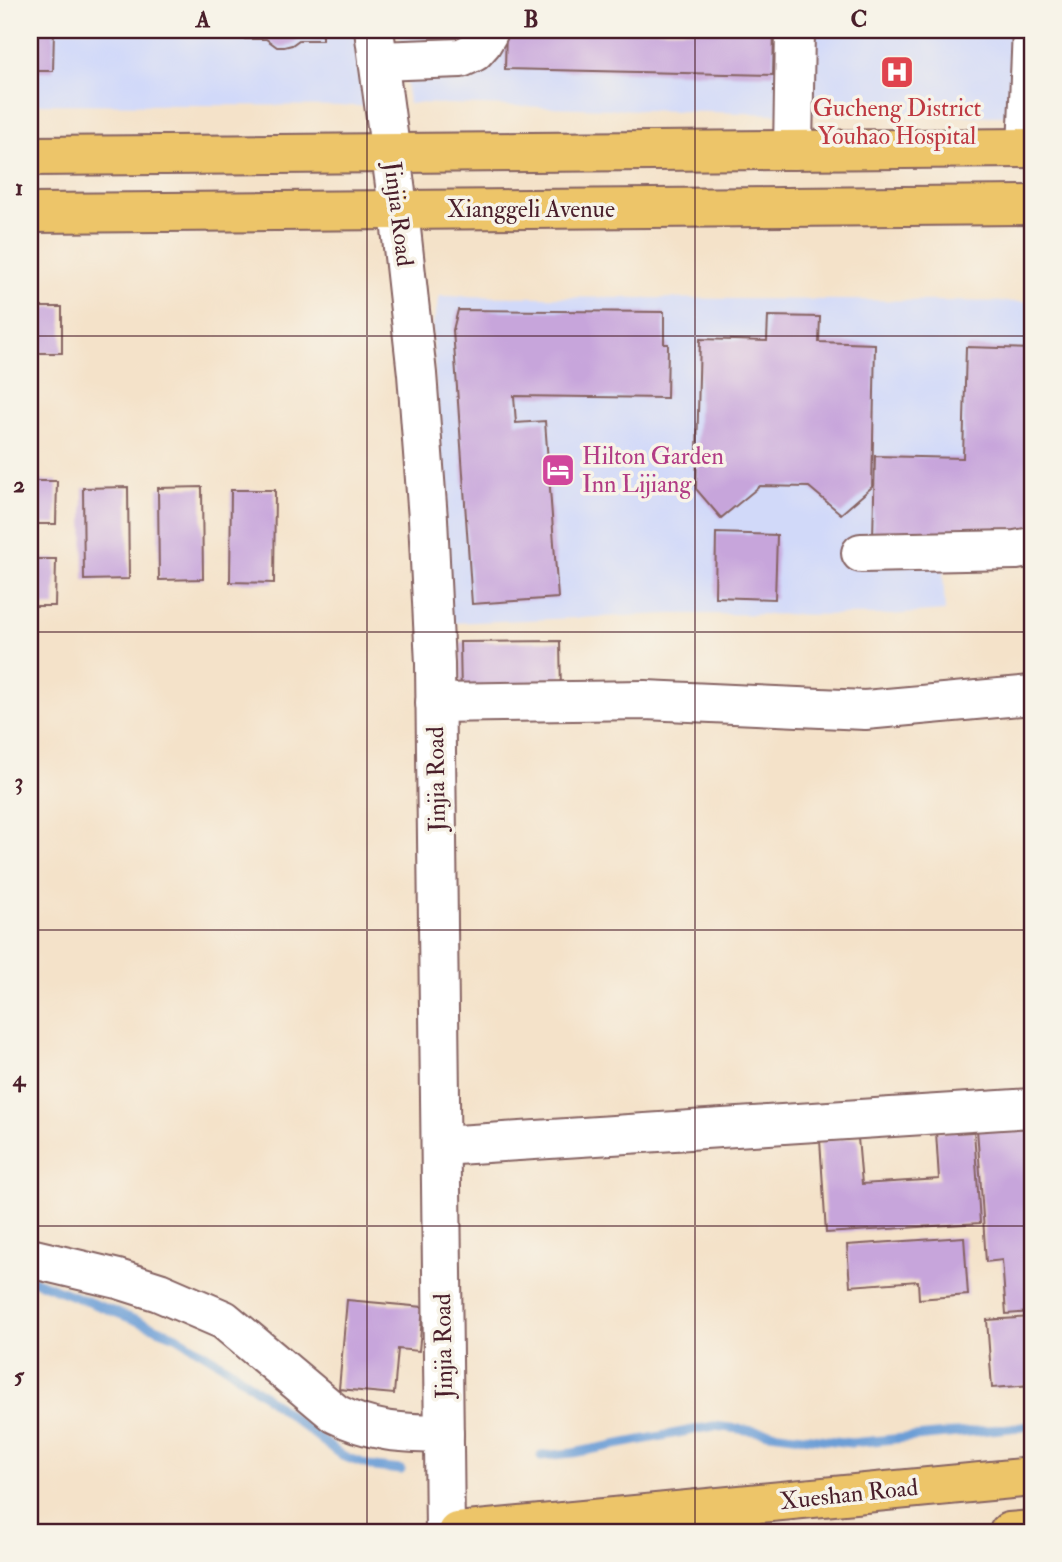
<svg xmlns="http://www.w3.org/2000/svg" width="1062" height="1562" viewBox="0 0 1062 1562" font-family="'IM FELL Double Pica',serif">
<rect width="100%" height="100%" fill="#f7f3e8"/>
<filter id="ink" filterUnits="userSpaceOnUse"><feTurbulence type="fractalNoise" baseFrequency=".0143" numOctaves="2"/><feDisplacementMap in="SourceGraphic" scale="14" xChannelSelector="R" yChannelSelector="G"/><feConvolveMatrix kernelMatrix="1 2 1 2 8 2 1 2 1" color-interpolation-filters="sRGB"/></filter>
<filter id="wash" filterUnits="userSpaceOnUse"><feTurbulence type="fractalNoise" baseFrequency=".00686" numOctaves="4" result="noise"/><feDisplacementMap in="SourceGraphic" scale="28" xChannelSelector="R" yChannelSelector="G"/><feGaussianBlur stdDeviation="1.57" result="paint"/><feColorMatrix in="noise" values="0 0 0 0 0 0 0 0 0 0 0 0 0 0 0 0 0 1.4 0 .05"/><feComposite in="paint" operator="in"/></filter>
<g filter="url(#wash)">
<rect width="100%" height="100%" fill="#f4e2c9"/>
<!-- built -->
<g fill="#d1d9f9">
<polygon points="30,30 358,30 367,106 30,104"/>
<polygon points="399,30 1014,30 1012,116 778,114 416,103 409,104"/>
<polygon points="440,296 1032,302 1032,561 943,571 945,611 889,615 673,614 451,623 432,327"/>
</g>
<g fill="none" stroke-linecap="round" stroke-linejoin="round">
<!-- stream -->
<g stroke="#6c9ed6" stroke-width="9">
<polyline points="30,1279 176,1336 230,1369 342,1456 374,1467 401,1470"/>
<polyline points="541,1456 573,1453 714,1426 851,1443 1032,1426"/>
</g>
</g>
<g id="blocks">
<!-- building -->
<g fill="#c7a5db">
<polygon points="30,30 54,30 53,71 30,71"/>
<polygon points="245,30 349,30 348,34 322,33 322,40 299,40 292,45 284,47 277,47 266,39 245,39"/>
<polygon points="506,30 774,30 773,75 505,69"/>
<rect x="30" y="307" width="32" height="46"/>
<polygon points="458,310 664,312 664,344 668,344 667,398 514,396 516,423 545,421 558,598 472,604 453,330"/>
<polygon points="768,316 820,317 819,342 875,344 872,487 841,514 809,487 760,486 721,518 696,489 700,339 767,341"/>
<polygon points="966,347 1032,349 1032,532 873,538 875,456 963,458"/>
<polygon points="30,481 57,481 56,524 30,524"/>
<polygon points="128,487 129,579 84,580 83,488"/>
<polygon points="202,487 203,579 159,580 158,488"/>
<polygon points="231,490 275,490 274,583 230,582"/>
<polygon points="716,533 777,535 775,599 715,597"/>
<polygon points="30,559 56,559 55,606 30,606"/>
<polygon points="560,641 561,692 461,694 460,642"/>
<polygon points="1032,1125 1032,1312 1006,1314 1002,1260 986,1262 977,1128"/>
<polygon points="974,1130 980,1223 826,1233 820,1140 858,1138 862,1184 939,1179 936,1132"/>
<polygon points="964,1237 968,1295 919,1299 918,1281 850,1286 847,1245"/>
<polygon points="347,1300 423,1307 419,1351 398,1349 394,1394 339,1389"/>
<polygon points="1032,1317 1032,1385 992,1388 987,1320"/>
</g>
</g>
</g>
<g filter="url(#ink)">
<use href="#blocks" fill-opacity="0" stroke="#866362" stroke-width="2"/>
<g fill="none" stroke-linecap="round" stroke-linejoin="round">
<!-- minor casing -->
<g stroke="#866362" stroke-width="42">
<g id="minor">
<polyline points="374,30 401,229 417,374 428,519 435,664 445,1532"/>
<polyline points="378,61 461,58 474,52 482,43 488,33 487,30"/>
<polyline points="1027,148 1032,30"/>
<polyline points="793,150 795,30"/>
<polyline points="861,553 1016,550 1032,547"/>
<polyline points="435,703 645,700 865,710 1032,695"/>
<polyline points="441,1146 1032,1108"/>
<path d="M30,1258L118,1279L159,1292L224,1320L336,1414C374,1433 404,1433 444,1434"/>
</g>
</g>
<!-- major casing -->
<g stroke="#866362" stroke-width="42">
<g id="major">
<polyline points="30,156 1032,148"/>
<polyline points="30,213 1032,205"/>
<polyline points="457,1532 1032,1477"/>
<polyline points="1009,1532 1032,1530"/>
</g>
</g>
<!-- minor -->
<use href="#minor" stroke="#fff" stroke-width="38"/>
<!-- major -->
<use href="#major" stroke="#edc569" stroke-width="38"/>
</g>
</g>
<!-- grid -->
<path fill="none" stroke="#4a1f2b" stroke-width="2" stroke-opacity="0.55" d="M367,30V1532M695,30V1532M30,336H1032M30,632H1032M30,930H1032M30,1226H1032"/>
<!-- icons -->
<defs>
<g id="hospital-square" transform="scale(1.75)"><rect x="-9" y="-9" width="18" height="18" rx="4" fill="#e0444e" stroke="#f7f3e8"/><path d="M-5-5h3v3.5h4V-5h3V5h-3V1.5h-4V5h-3Z" fill="#fff"/></g>
<g id="hotel-square" transform="scale(1.75)"><rect x="-9" y="-9" width="18" height="18" rx="4" fill="#d1479c" stroke="#f7f3e8"/><path d="M-6-4.5h1.5V1H6V5H4.5V3h-9V5H-6ZM-4 0a1.8 1.8 0 1 1 3.6 0ZM.5 0V-2.5h3Q6-2.5 6 0Z" fill="#fff"/></g>
</defs>
<g fill-rule="evenodd">
<use href="#hospital-square" x="897" y="72"/>
<use href="#hotel-square" x="558" y="470"/>
</g>
<g text-anchor="middle" stroke-width="7" stroke-linejoin="round" paint-order="stroke">
<!-- health labels -->
<g font-size="24" fill="#be3a42" stroke="#f7f3e8">
<text x="897" y="116">Gucheng District<tspan x="897" dy="28">Youhao Hospital</tspan></text>
</g>
<!-- street labels -->
<g font-size="24" fill="#4a1f2b" stroke="#f7f3e8">
<text x="531" y="217">Xianggeli Avenue</text>
<text transform="translate(399 214) rotate(83)" y="8">Jinjia Road</text>
<text transform="translate(436 779) rotate(-91)" y="8">Jinjia Road</text>
<text transform="translate(443 1346) rotate(-91)" y="8">Jinjia Road</text>
<text transform="translate(849 1494) rotate(-6)" y="8">Xueshan Road</text>
</g>
<!-- hotel labels -->
<g font-size="24" fill="#b23c85" stroke="#f7f3e8" text-anchor="start">
<text x="582" y="464">Hilton Garden<tspan x="582" dy="28">Inn Lijiang</tspan></text>
</g>
</g>
<!-- margin -->
<rect width="1062" height="1562" fill="none" stroke="#f7f3e8" stroke-width="77"/>
<rect x="38" y="38" width="986" height="1486" fill="none" stroke="#4a1f2b" stroke-width="2.5"/>
<g font-size="23" text-anchor="middle" font-weight="bold" fill="#4a1f2b">
<text x="203" y="27">A</text>
<text x="531" y="27">B</text>
<text x="859" y="27">C</text>
<text x="19" y="195">1</text>
<text x="19" y="492">2</text>
<text x="19" y="789">3</text>
<text x="19" y="1086">4</text>
<text x="19" y="1383">5</text>
</g>
</svg>
